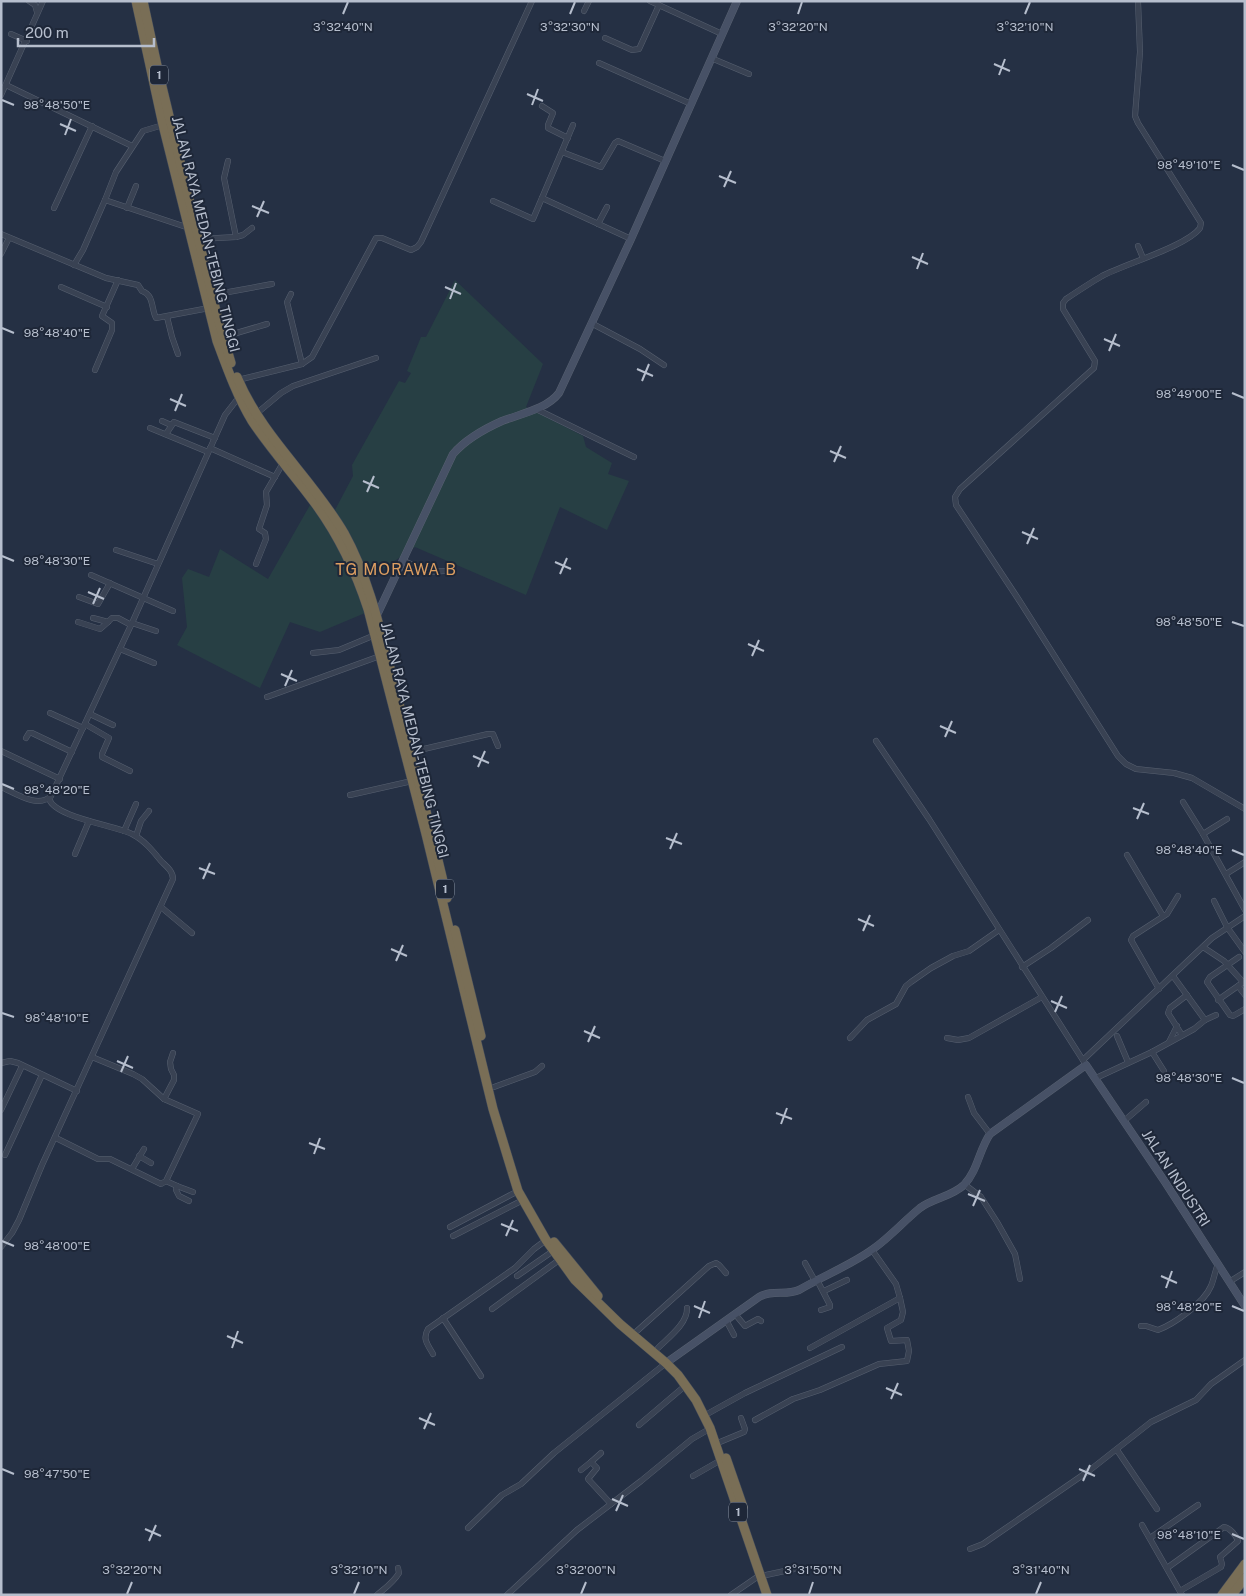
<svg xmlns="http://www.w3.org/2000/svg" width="1246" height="1596" viewBox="0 0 1246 1596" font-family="'Public Sans',sans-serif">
<rect width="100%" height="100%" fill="#253044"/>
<!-- green -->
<g fill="#273f44">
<polygon points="455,280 543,364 526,407 583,436 586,447 612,463 608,474 629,481 607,530 560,507 526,595 415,547 368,579 335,510 353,476 352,465 399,381 405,383 411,373 407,371 421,337 426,337"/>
<path d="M310,505C338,539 352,571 365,613L320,632L290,622L260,688L177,645L187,627L182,578L188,569L209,577L220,549L268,579Z"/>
</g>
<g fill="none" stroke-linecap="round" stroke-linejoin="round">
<!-- street casing -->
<g stroke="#576070" stroke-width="6">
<g id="street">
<polyline points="29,1 35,5 37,12"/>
<polyline points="650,1 722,34"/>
<path d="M1138,1L1140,52L1135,116L1138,123L1201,223L1200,228C1187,246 1125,264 1102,276C1090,283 1078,291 1066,299L1063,303V309L1095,361L1094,368L960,489L955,497L956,505L1017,597L1118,756L1126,764L1136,769L1174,773L1192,778L1245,809"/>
<polyline points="584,11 589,1"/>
<polyline points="11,34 27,41"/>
<polyline points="605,38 632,50 639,49 659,5"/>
<polyline points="711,58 749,74"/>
<polyline points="599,63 691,104"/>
<polyline points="6,85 132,146"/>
<polyline points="1,95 43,1"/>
<polyline points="542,106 553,113 548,125 548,128 568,138"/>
<polyline points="562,152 601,167 615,143 618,141 665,161"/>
<polyline points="542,198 631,239"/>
<polyline points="105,200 116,172 143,131 163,125"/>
<polyline points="493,201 533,219 573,125"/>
<polyline points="54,208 92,126"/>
<polyline points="127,208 136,186"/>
<polyline points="598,224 607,207"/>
<path d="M1,234L106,278L138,285L142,291C154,295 151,308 156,318L209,308"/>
<polyline points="236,237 243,235 252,228"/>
<polyline points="199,239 236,237 224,178 228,161"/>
<polyline points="1138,246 1143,258"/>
<polyline points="1,254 9,238"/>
<polyline points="74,265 83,250 105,200 189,228"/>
<polyline points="61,287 107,307"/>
<polyline points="291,294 287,302 302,364"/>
<polyline points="212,295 272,284"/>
<polyline points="167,317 172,337 178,354"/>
<polyline points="591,323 640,349 664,365"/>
<polyline points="223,337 267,324"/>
<polyline points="95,370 112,330 112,323 102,316 118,280"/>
<polyline points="238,380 302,364 312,357 376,238 382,238 411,250 417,247 421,242 532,1"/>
<polyline points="536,409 634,457"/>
<polyline points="256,414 281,393 293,386 376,358"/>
<polyline points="162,421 171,425"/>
<polyline points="150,428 208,452"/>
<polyline points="166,434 174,422 215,438"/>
<polyline points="210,448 275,477"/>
<polyline points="116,550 158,564"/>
<polyline points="404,561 428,572 444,571"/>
<polyline points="256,564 266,539 265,533 259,529 267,505 266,492 283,463"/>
<polyline points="91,575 173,611"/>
<polyline points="79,597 98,604 110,583"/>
<polyline points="93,618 108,622 112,618 118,618 131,625"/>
<polyline points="78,622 100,629 108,622"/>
<polyline points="132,623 156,631"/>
<polyline points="120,649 154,663"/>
<polyline points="313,653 339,650 375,635"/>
<polyline points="267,697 380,656"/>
<polyline points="50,713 83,728"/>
<polyline points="90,714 113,725"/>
<polyline points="85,724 109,738 102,754 102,757 130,771"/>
<polyline points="26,738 29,733 32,733 72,752"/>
<polyline points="876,741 929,819 1086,1065"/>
<polyline points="1,751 60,779"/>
<polyline points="411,752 488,734 493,734 498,746"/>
<path d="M1,787C15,793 38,809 51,796L132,623L225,415L239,397"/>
<polyline points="350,795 412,781"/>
<polyline points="1183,802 1203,834 1245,910"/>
<polyline points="124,831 136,804"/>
<polyline points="1203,834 1227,819"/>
<polyline points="136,836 141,821 149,811"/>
<polyline points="75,854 89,821"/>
<polyline points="1127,855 1163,916"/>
<polyline points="1226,874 1245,862"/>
<polyline points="1214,901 1227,927 1245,952"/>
<polyline points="161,907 192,933"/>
<polyline points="1203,947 1224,961 1243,982"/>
<polyline points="1239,957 1210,977 1207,982 1230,1015 1233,1016 1245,1009"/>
<polyline points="1022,967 1051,948 1088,920"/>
<polyline points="1173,976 1205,1020"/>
<polyline points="1238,986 1245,995"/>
<polyline points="1159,989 1131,940 1133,936 1167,914 1178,896"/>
<polyline points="1218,1000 1245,981"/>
<polyline points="1182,1035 1168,1013 1170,1008 1187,995"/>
<polyline points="1117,1036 1128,1062"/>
<polyline points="850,1038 867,1020 896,1004 906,986 911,982 931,968 953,956 969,951 999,930"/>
<polyline points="947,1038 958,1040 969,1038 1042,997"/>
<polyline points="1169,1042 1177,1026"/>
<polyline points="1152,1052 1164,1071"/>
<polyline points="1083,1060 1212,938 1245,916"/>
<polyline points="1,1063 10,1061 18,1063 77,1091"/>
<polyline points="1096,1078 1152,1052 1194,1029 1205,1020 1216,1015"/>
<polyline points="494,1087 535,1072 542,1066"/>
<polyline points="968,1097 974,1113 990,1134"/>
<polyline points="164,1099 174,1080 174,1075 171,1069 170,1062 173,1053"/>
<polyline points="1,1110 22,1066"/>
<polyline points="1124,1121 1146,1102"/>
<polyline points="56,1138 98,1159 110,1159 161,1184 166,1181 198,1114 164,1099 142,1079 133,1074 92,1057"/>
<polyline points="5,1155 42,1075"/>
<polyline points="139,1156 151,1163"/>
<polyline points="132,1169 144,1149"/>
<polyline points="166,1181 177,1186 176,1190 179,1196 189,1201"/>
<polyline points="964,1184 981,1197 997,1222 1015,1254 1020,1279"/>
<polyline points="177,1186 193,1192"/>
<polyline points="450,1227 518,1191"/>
<polyline points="453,1236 523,1200"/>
<path d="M1,1247L12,1233L19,1220L42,1165L173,879C173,871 166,866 161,861C153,851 144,840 132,834C114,825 56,818 49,799"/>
<polyline points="805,1263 815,1281"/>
<polyline points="517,1276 553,1251"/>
<polyline points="817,1280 830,1305 830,1307 821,1310"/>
<polyline points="1229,1282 1245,1272"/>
<polyline points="824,1291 847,1280"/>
<polyline points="492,1309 559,1260"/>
<polyline points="735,1314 745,1326 758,1319 761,1321"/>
<polyline points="443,1318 481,1376"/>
<polyline points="726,1320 734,1335"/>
<path d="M1141,1326H1146L1158,1330C1174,1324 1204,1303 1211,1286C1214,1279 1215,1271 1218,1264"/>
<polyline points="637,1331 709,1266 716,1263 719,1265 726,1273"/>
<path d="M658,1348C668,1338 688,1323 687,1308"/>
<polyline points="810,1348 900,1298 896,1284 872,1250"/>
<path d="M433,1354C428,1345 422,1339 428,1329L515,1268L534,1249L546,1240"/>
<polyline points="709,1413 745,1393 842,1347"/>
<polyline points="755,1420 793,1399 820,1390 879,1364 907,1361 909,1351 907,1340 891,1341 887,1328 901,1320 903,1312 900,1298"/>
<polyline points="639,1425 686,1385"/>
<polyline points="720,1442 744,1432 745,1429 741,1418"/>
<polyline points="1117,1450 1157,1509"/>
<polyline points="601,1453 591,1462 597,1468 588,1479 611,1504"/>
<polyline points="581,1470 591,1462"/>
<polyline points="693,1476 721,1460"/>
<polyline points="1142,1525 1182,1595"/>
<polyline points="468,1528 502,1495 521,1484 554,1453 666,1363"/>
<polyline points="1150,1538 1198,1505"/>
<polyline points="970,1549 983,1544 1090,1470 1151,1422 1196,1400 1211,1384 1245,1360"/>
<path d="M1167,1568L1224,1527C1230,1528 1236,1535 1238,1541L1220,1557L1222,1564L1221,1567L1180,1591"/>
<polyline points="766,1575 794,1569"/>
<path d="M377,1595C385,1588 393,1583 399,1573L398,1568"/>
<polyline points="507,1595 577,1530 641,1481 692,1439 711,1428"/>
<polyline points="731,1595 760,1575"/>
</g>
</g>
<!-- secondary casing -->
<g stroke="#576070" stroke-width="8">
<g id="secondary">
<path d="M377,615L453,454C466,439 484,429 502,421C520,414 547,409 559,393L631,239L737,1"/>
<path d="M666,1363L759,1297C773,1289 786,1296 799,1290C823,1276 851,1265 873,1249C890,1237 904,1221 920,1208C933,1198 951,1197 964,1185C978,1170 979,1150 990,1134L1086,1065L1165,1182L1245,1306"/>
</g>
</g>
<!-- highway casing -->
<g stroke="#414a5a" stroke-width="10">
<g id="highway">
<path d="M136,1L163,125L217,341C227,368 237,396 252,421C272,451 296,477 317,506C340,538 356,572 368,609L426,834L493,1109L518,1191L546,1240L575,1280L620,1324L666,1363L678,1375L696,1400L710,1428L767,1595"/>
<polyline points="143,1 158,70 216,311 231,363"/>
<path d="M237,377C262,437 312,478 344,533C371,582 382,638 396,691C413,760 431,829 447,898"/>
<polyline points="455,930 481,1036"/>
<polyline points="554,1242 598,1296"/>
<polyline points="726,1458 743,1507"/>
<polyline points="1222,1595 1245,1564"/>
<polyline points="1232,1595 1245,1578"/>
</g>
</g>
<!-- street -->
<use href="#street" stroke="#394253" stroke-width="5"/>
<!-- secondary -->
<use href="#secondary" stroke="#475166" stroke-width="7"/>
<!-- highway -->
<use href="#highway" stroke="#796e56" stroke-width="9"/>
</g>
<!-- ticks -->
<path fill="none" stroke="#b6becd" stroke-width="2" d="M343,14L348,2M570,14L575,2M798,14L802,2M1025,14L1030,2M994,64L1010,71M999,75L1005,59M527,94L543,101M2,100L14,105M532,105L538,89M60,124L76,131M65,135L71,119M1232,165L1244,170M719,176L736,183M724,187L731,171M252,206L269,213M257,217L264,201M912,257L928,264M917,269L923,253M445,287L461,294M450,299L456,283M2,328L14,333M1104,339L1120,346M1109,351L1116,334M637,369L653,376M642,381L649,364M1232,393L1244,398M170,399L186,406M175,411L182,394M830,451L846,458M834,462L841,446M363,481L379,488M367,492L374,476M1022,532L1038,539M1027,544L1034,528M2,556L14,561M555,562L571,569M560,574L567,558M88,592L104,599M93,604L100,588M1232,622L1244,626M748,644L764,651M752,656L759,640M281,674L297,681M285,686L292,670M940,726L956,733M945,737L952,721M473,756L489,763M478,767L485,751M2,784L14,789M1133,808L1149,814M1137,819L1144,803M666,838L682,844M670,849L677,833M1232,850L1244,855M199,868L215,874M203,879L210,863M858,919L874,926M863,931L870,915M391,949L407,956M396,961L403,945M1051,1001L1067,1008M1055,1012L1062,996M2,1013L14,1017M584,1031L600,1038M588,1042L595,1026M117,1061L133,1068M121,1072L128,1056M1232,1078L1244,1083M776,1113L792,1119M781,1124L787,1108M309,1143L325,1149M314,1154L320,1138M968,1194L985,1201M973,1206L980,1190M501,1224L518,1231M506,1236L513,1220M2,1241L14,1246M1161,1276L1177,1283M1166,1288L1172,1271M694,1306L710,1313M1232,1306L1244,1311M699,1318L705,1301M227,1336L243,1343M232,1348L238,1331M886,1388L902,1395M891,1399L898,1383M419,1418L435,1425M424,1429L431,1413M2,1469L14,1474M1079,1469L1095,1476M1083,1481L1090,1465M612,1499L628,1506M616,1511L623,1495M145,1529L161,1536M1232,1534L1244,1539M149,1541L156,1525M127,1594L132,1582M354,1594L359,1582M581,1594L586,1582M809,1594L813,1582M1036,1594L1041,1582"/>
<g text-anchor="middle" stroke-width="4" stroke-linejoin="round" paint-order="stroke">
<!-- shield labels -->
<g fill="#1e2738" stroke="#8891a0" stroke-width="1">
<rect x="150" y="65.5" width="18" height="19" rx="4"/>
<rect x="436" y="879.5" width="18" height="19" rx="4"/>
<rect x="729" y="1502.5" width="18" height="19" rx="4"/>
</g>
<g font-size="12" font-weight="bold" fill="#b6becd">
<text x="159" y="79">1</text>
<text x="445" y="893">1</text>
<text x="738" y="1516">1</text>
</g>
<!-- street labels -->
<g font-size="14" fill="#b6becd" stroke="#1e2738">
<text transform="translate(206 234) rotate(76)" y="5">JALAN RAYA MEDAN-TEBING TINGGI</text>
<text transform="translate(415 740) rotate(76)" y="5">JALAN RAYA MEDAN-TEBING TINGGI</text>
<text transform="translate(1176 1178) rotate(57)" y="5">JALAN INDUSTRI</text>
</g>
<!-- quarter labels -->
<g font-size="16" letter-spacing="1" fill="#dd9e61" stroke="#1e2738">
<text x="396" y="575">TG MORAWA B</text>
</g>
</g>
<g font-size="12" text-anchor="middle" fill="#b6becd" stroke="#1e2738" stroke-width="4" stroke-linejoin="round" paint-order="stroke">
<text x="343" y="31">3°32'40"N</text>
<text x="570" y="31">3°32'30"N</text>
<text x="798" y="31">3°32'20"N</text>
<text x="1025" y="31">3°32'10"N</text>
<text x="57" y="109">98°48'50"E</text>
<text x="1189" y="169">98°49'10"E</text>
<text x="57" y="337">98°48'40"E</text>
<text x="1189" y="398">98°49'00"E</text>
<text x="57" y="565">98°48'30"E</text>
<text x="1189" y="626">98°48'50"E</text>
<text x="57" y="794">98°48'20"E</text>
<text x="1189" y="854">98°48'40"E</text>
<text x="57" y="1022">98°48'10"E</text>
<text x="1189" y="1082">98°48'30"E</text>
<text x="57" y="1250">98°48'00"E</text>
<text x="1189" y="1311">98°48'20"E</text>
<text x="57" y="1478">98°47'50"E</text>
<text x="1189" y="1539">98°48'10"E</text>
<text x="132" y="1574">3°32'20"N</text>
<text x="359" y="1574">3°32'10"N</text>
<text x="586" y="1574">3°32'00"N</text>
<text x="813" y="1574">3°31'50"N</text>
<text x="1041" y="1574">3°31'40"N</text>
</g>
<!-- border -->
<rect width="1246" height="1596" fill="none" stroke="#b6becd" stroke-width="5"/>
<!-- scale -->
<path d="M18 38v8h136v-8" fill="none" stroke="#b6becd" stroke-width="2.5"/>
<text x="25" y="38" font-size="15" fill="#b6becd" stroke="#1e2738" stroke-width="4" paint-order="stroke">200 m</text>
</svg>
